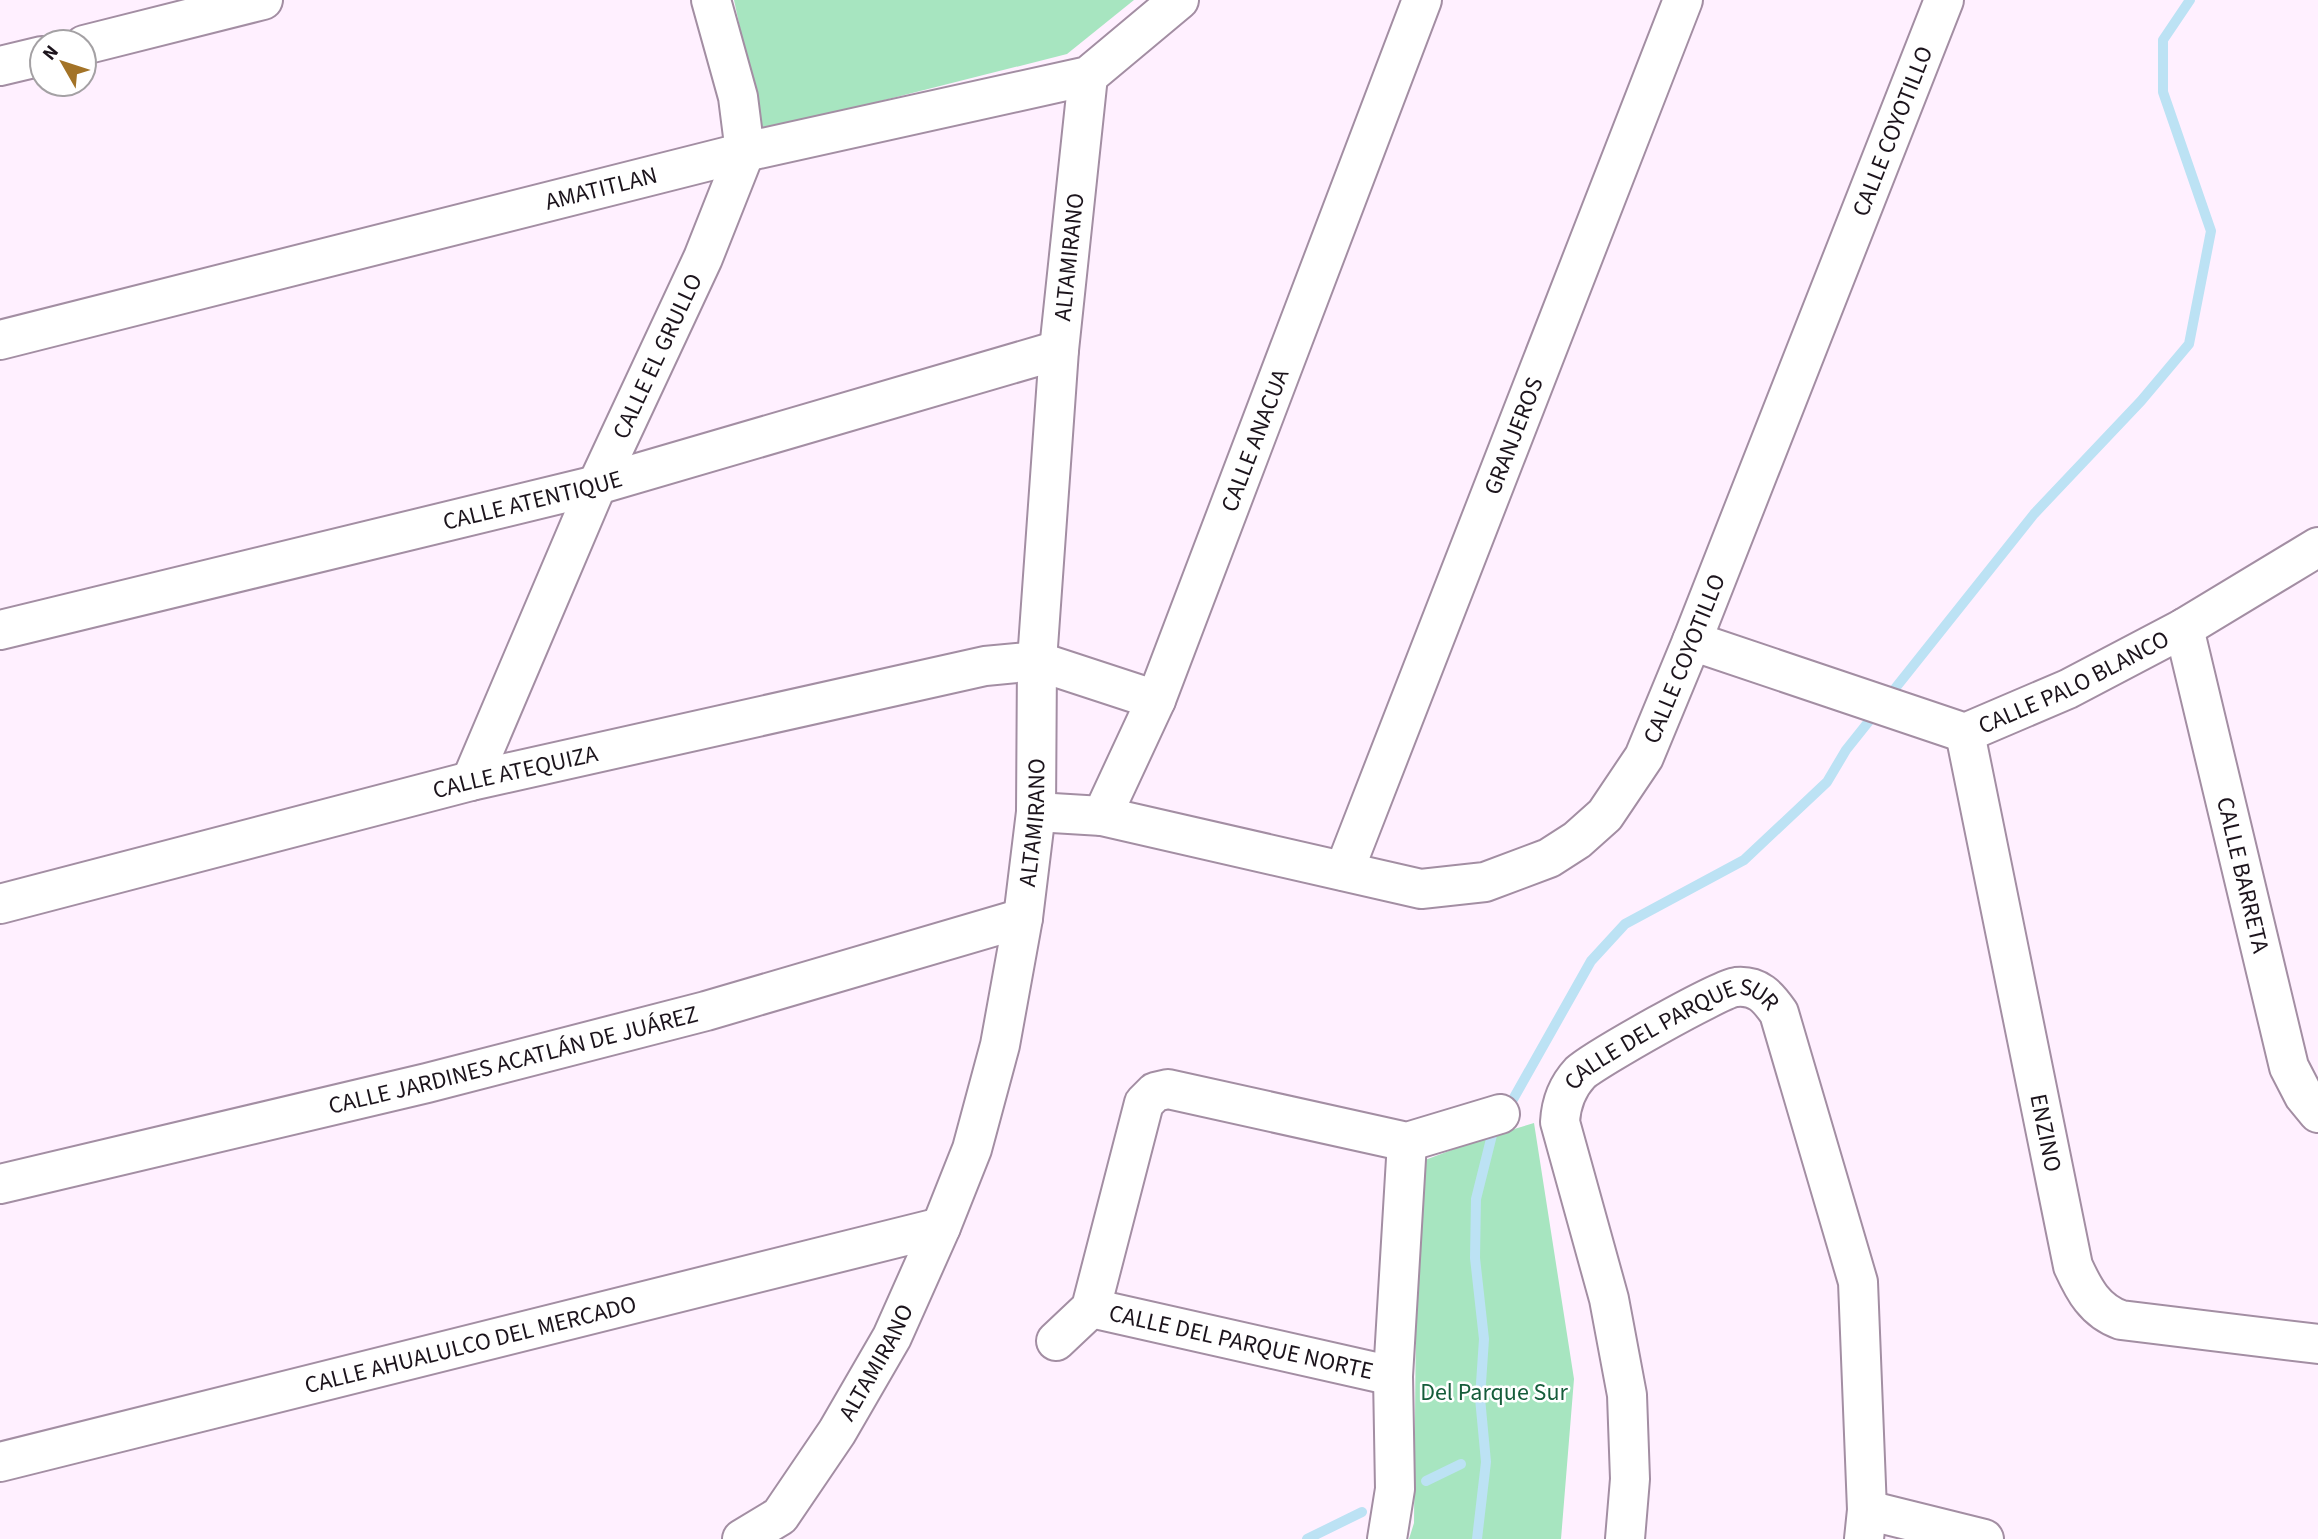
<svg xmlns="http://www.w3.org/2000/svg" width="2318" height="1539" viewBox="0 0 2318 1539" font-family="'Source Sans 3',sans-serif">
<rect width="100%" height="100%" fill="#fff0ff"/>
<!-- green -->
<g fill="#a7e5c0">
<polygon points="734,0 1134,0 1067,54 762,131"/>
<polygon points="1534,1123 1574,1379 1561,1539 1409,1539 1414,1523 1416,1316 1425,1160 1481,1139"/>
</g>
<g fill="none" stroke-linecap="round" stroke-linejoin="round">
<!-- stream -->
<g stroke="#bce2f4" stroke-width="10">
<polyline points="1507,1110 1591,961 1625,924 1744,860 1827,782 1846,750 2034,514 2141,401 2189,344 2211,231 2163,92 2163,40 2190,0"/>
<polyline points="1426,1481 1461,1464"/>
<polyline points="1307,1539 1362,1512"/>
<polyline points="1477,1539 1486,1462 1480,1398 1484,1339 1475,1258 1476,1199 1492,1135 1497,1127"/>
</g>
<!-- minor casing -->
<g stroke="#a38ea3" stroke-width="42">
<g id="minor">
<polyline points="84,45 263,0"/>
<polyline points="0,66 42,56"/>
<path id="s1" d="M0,340L745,152L1088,76L1179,0"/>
<path id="s2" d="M2184,628L2289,1067L2304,1096L2318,1113"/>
<path id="s3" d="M0,630L597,485L1059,350"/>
<path id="s4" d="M1692,641L1965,733L2068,689L2184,628L2318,547"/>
<path id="s5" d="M1965,733L2073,1266C2084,1290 2095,1311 2121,1320L2318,1344"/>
<path id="s6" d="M471,781L597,485L703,258L745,152L738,97L711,0"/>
<path id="s7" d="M1036,812L1102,816L1156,700L1422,0"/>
<path id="s8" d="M1102,816L1421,889L1485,882L1549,858L1577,840L1605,815L1644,757L1692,641L1944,0"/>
<path id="s9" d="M1344,871L1683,0"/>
<path id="s10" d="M0,904L471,781L985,666L1037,661L1156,700"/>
<path id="s11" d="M0,1184L427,1083L706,1011L1023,918"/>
<path id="s12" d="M1091,1308L1393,1376"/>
<polyline points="1056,1341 1091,1308 1144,1103 1155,1092 1168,1089 1407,1142 1500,1114"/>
<path id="s13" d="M0,1462L941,1227"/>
<polyline points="1867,1510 1984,1539"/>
<path id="s14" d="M742,1539L780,1516L837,1432L892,1337L941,1227L972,1149L1000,1045L1023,918L1036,812L1037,661L1059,350L1088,76"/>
<polyline points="1387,1539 1395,1489 1393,1376 1407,1142"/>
<path id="s15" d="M1625,1539L1630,1479L1627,1395L1609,1299L1560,1122C1561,1104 1567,1087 1580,1073C1594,1060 1719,989 1736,987C1758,985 1768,997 1779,1013L1858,1282L1867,1510L1864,1539"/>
</g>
</g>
<!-- minor -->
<use href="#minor" stroke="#fff" stroke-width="38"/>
</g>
<g text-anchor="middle" stroke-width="5" stroke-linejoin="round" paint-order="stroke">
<!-- street labels -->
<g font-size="24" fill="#1c141c" stroke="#fff">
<text dy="8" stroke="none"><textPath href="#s8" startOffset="1274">CALLE COYOTILLO</textPath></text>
<text dy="8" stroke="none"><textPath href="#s1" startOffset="620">AMATITLAN</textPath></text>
<text dy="8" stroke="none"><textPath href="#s14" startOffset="1360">ALTAMIRANO</textPath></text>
<text dy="8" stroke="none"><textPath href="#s6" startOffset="464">CALLE EL GRULLO</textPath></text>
<text dy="8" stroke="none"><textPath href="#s9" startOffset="467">GRANJEROS</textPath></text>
<text dy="8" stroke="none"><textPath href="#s7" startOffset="472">CALLE ANACUA</textPath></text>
<text dy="8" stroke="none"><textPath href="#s3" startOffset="548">CALLE ATENTIQUE</textPath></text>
<text dy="8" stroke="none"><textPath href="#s8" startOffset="707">CALLE COYOTILLO</textPath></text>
<text dy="8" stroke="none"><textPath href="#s4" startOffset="408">CALLE PALO BLANCO</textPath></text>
<text dy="8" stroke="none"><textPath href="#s10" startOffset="532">CALLE ATEQUIZA</textPath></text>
<text dy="8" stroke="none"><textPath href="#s14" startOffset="793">ALTAMIRANO</textPath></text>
<text dy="8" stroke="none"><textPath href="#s2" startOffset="254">CALLE BARRETA</textPath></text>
<text dy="8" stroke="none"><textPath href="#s15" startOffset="583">CALLE DEL PARQUE SUR</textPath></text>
<text dy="8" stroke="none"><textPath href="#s11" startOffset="528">CALLE JARDINES ACATLÁN DE JUÁREZ</textPath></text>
<text dy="8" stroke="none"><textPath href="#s5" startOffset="408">ENZINO</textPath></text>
<text dy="8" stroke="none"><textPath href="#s12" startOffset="154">CALLE DEL PARQUE NORTE</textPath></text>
<text dy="8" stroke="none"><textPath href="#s13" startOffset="485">CALLE AHUALULCO DEL MERCADO</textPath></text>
<text dy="8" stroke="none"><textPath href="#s14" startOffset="226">ALTAMIRANO</textPath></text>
</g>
<!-- park labels -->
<g font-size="24" fill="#155c3a" stroke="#fff">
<text x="1494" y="1400">Del Parque Sur</text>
</g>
</g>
<!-- north arrow -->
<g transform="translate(63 63) rotate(309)"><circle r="33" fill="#ffffff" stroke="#a4a1a4" stroke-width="2"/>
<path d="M0-5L12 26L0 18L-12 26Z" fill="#a37327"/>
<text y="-10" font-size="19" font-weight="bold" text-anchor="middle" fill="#1c141c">N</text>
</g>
</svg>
